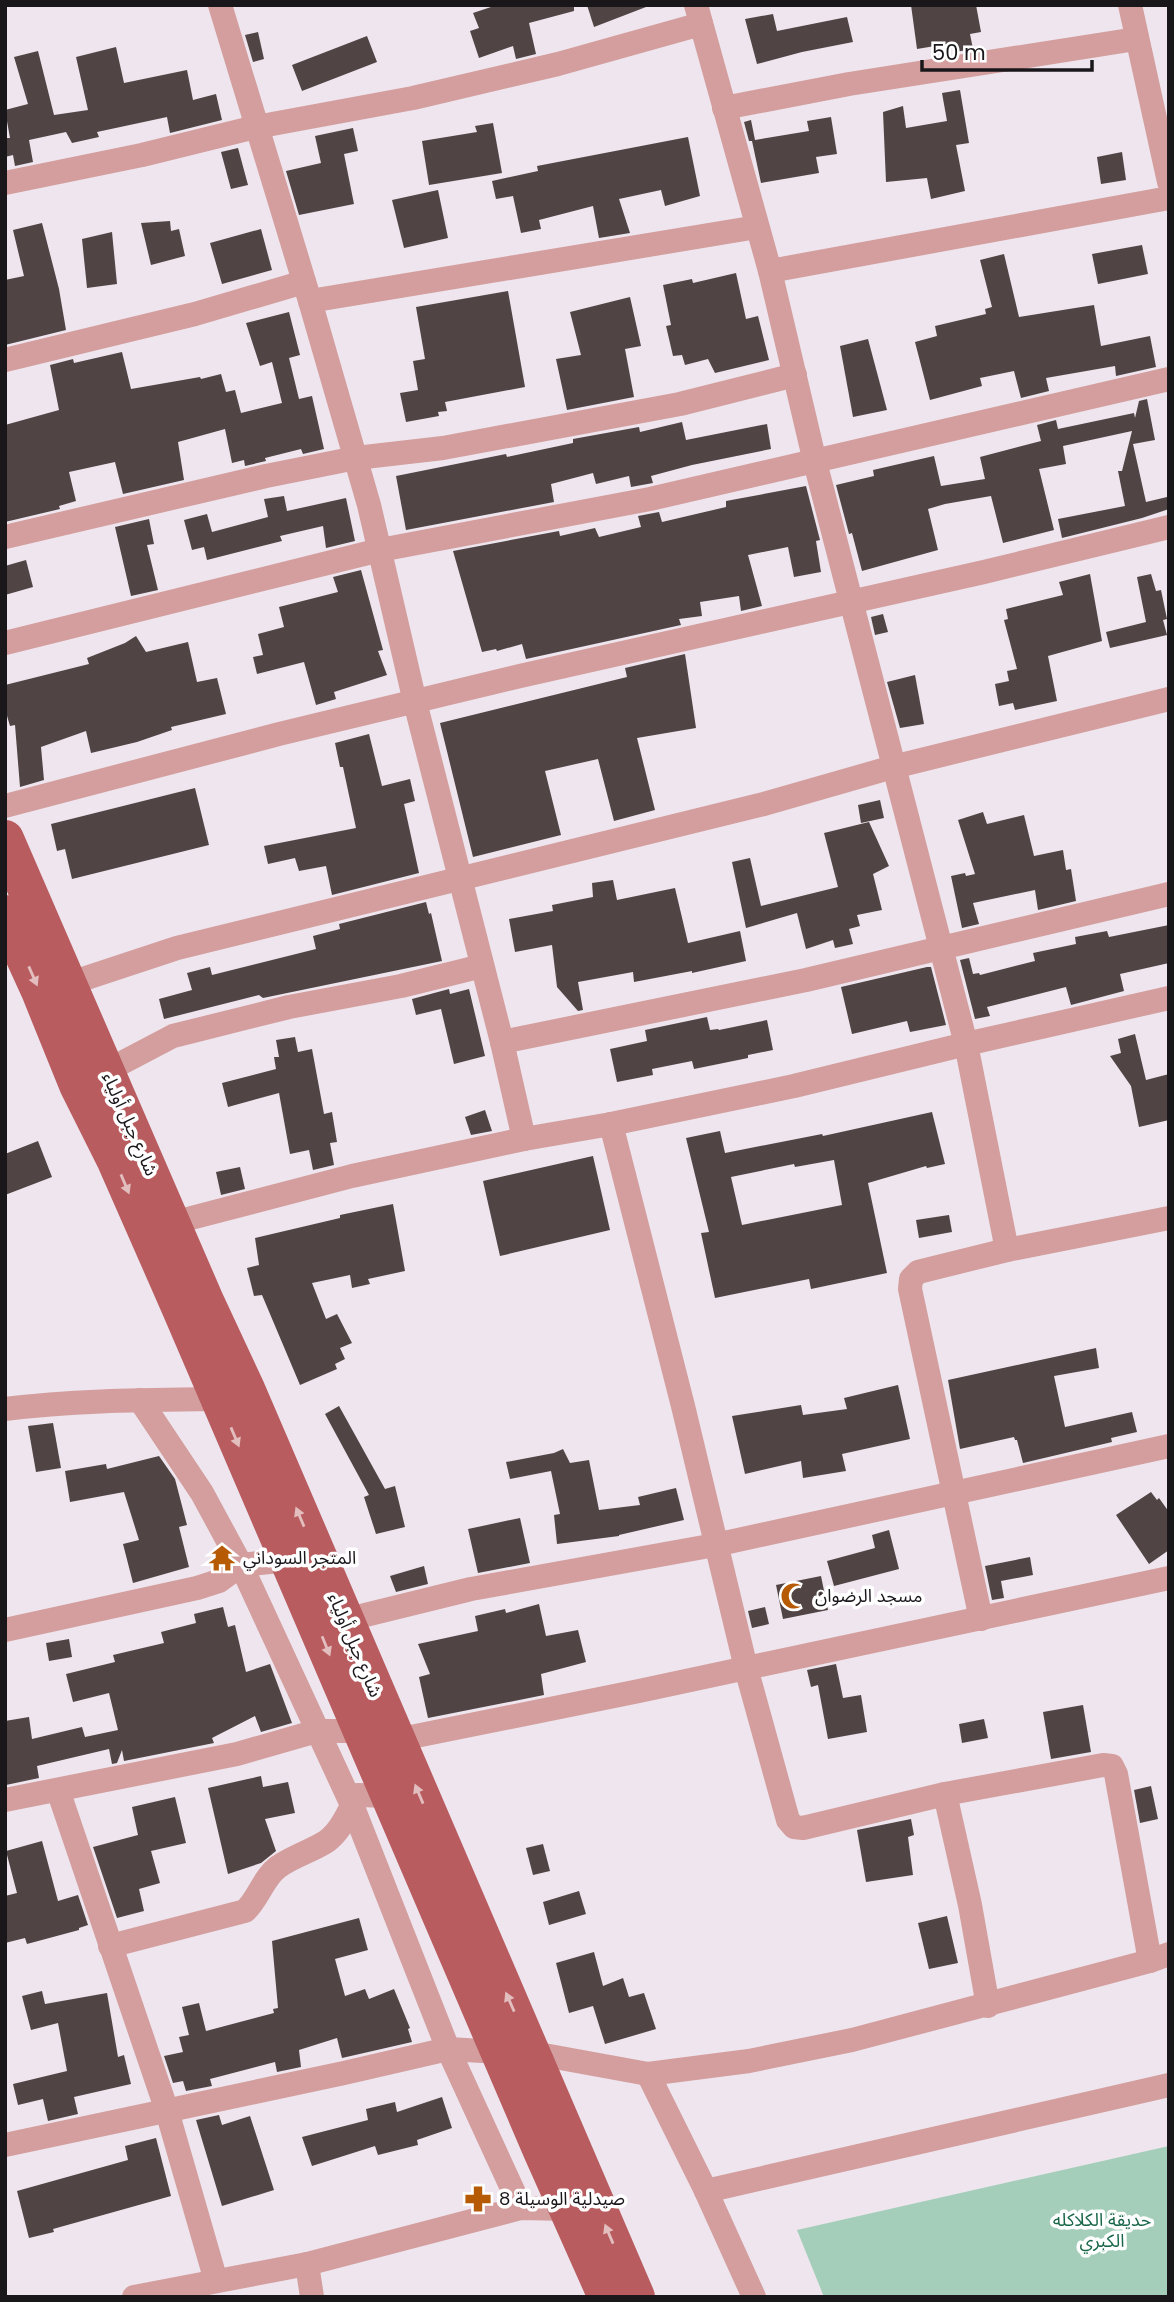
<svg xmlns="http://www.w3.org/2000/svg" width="1174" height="2302" viewBox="0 0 1174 2302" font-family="Poppins,'Noto Sans Arabic',sans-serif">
<rect width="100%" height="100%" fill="#eee5ee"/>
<!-- green -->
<polygon fill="#a4ceb9" points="1169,2146 1169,2297 824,2297 797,2230"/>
<!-- building -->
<g fill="#504544" fill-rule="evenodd">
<polygon points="497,5 574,5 574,11 529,23 536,54 516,59 513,46 479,58 470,31 479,28 473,13"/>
<polygon points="587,5 645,5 646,7 594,27"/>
<polygon points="911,5 976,5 981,32 970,34 973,49 955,52 953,43 917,49"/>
<polygon points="773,14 777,31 847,17 853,42 802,52 757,64 745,19"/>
<polygon points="258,32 264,59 253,62 245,35"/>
<polygon points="367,36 377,62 302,91 292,65"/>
<polygon points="116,47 124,83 187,70 193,100 216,94 222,120 170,133 167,117 97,132 99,137 72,143 66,132 29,140 33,162 15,166 13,155 5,157 5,138 10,138 5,110 28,104 14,57 38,51 54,115 88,110 76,57"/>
<polygon points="960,90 969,143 956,145 965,191 931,199 927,178 886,182 883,112 903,106 906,128 947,121 942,93"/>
<polygon points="831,117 837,154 816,157 819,173 761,183 752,141 749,141 744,122 751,120 755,140 809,131 807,121"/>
<polygon points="493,123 502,173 429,185 422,141 477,132 475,126"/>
<polygon points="353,128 358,151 344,154 354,204 299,215 286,171 321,163 315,136"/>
<polygon points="688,137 700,196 665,206 661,190 619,199 630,233 599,238 593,206 539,220 541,229 521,233 513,196 496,199 492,181 538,171 537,166"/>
<polygon points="238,148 248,185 231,189 221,152"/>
<polygon points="1122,152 1126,180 1101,184 1097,157"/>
<polygon points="438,190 448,238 404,248 392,200"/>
<polygon points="170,221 171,231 179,229 185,256 151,265 141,223"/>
<polygon points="42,223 59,289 66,330 5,345 5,280 24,276 13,230"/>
<polygon points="261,229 272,270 222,284 210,243"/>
<polygon points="112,232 117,284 87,288 82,239"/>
<polygon points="1142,245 1148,274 1098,284 1092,254"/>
<polygon points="1004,254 1019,317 1094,305 1101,346 1150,336 1156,367 1116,376 1115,366 1046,378 1049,391 1021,398 1014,371 980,378 982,386 930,400 915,342 937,336 935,326 986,314 985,309 992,307 980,260"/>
<polygon points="736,273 746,319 758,316 769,360 715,373 708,359 685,365 682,355 673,356 666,326 671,325 663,285 692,279 693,283"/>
<polygon points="508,291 525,387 445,402 447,411 438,412 439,416 406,422 400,393 418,390 413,361 425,359 416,307"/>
<polygon points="630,297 641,346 625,349 634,397 567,410 556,359 581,355 570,312"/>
<polygon points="289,312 300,355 289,358 299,399 312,396 324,449 303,454 301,449 265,458 266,461 245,466 244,460 232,463 225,429 178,442 184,480 123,494 115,462 69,472 76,501 59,506 60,509 5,522 5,425 59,410 50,365 73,359 74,363 122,352 131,389 200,377 201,379 221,374 226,392 235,390 241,413 282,403 272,362 260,366 246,323"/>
<polygon points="868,339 887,410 853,417 840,346"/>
<polygon points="1147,399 1155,440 1133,444 1146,502 1167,497 1169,509 1142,518 1062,538 1058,519 1125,506 1118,471 1122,471 1132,431 1063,446 1066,464 1039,469 1054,530 1003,543 991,496 945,504 928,509 938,550 862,571 852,533 849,534 836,485 874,476 873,470 934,456 941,486 985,479 980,457 1041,441 1037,425 1056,420 1058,429 1134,413 1135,418 1139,401"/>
<polygon points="682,422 686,440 767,424 771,449 692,465 651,476 653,483 631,487 629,476 596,484 593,473 551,484 554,502 406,530 396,476 506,454 507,457 573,443 573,439 639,427 640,432"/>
<polygon points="806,486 820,540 816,541 821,572 794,577 788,547 748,555 762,606 741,611 739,596 700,602 702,616 679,619 681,625 526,659 522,644 497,651 496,649 482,652 453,551 559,531 560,536 595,528 599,537 641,527 638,516 659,512 662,522 726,507 726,501"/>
<polygon points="284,496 287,511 346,498 355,541 326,548 323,526 280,536 282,541 207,560 204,547 192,550 184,520 207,514 212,532 268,517 264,499"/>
<polygon points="149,519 154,544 147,545 158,590 131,596 115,527"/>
<polygon points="26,560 33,587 5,595 5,566"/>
<polygon points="361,570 383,650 378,651 387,675 334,692 336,699 316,705 304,662 257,674 253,657 263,655 258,634 284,627 279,607 338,592 333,577"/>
<polygon points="1090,574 1102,641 1048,656 1057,701 1015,710 1013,703 999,706 995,684 1009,681 1007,671 1017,669 1004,620 1008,619 1006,609 1063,595 1059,582"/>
<polygon points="1151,574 1156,591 1161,590 1167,619 1163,620 1167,635 1110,648 1106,632 1146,622 1137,577"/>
<polygon points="883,614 888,632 875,635 871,617"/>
<polygon points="136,636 146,652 188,642 197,682 217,678 226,714 171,727 172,730 137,742 91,753 86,731 41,747 44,780 20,787 15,725 10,726 5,709 5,685 89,664 87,658 125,643"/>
<polygon points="685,654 696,728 637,738 655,810 614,821 598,759 545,771 561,835 473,857 440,723 627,677 625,668"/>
<polygon points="915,675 924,724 900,728 887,682"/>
<polygon points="369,734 382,786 410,779 415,801 404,804 419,873 332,895 326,866 299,871 295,858 268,864 264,846 356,828 343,767 340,767 335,743"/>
<polygon points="195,788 209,845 72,879 65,849 57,851 51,824"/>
<polygon points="880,800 884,818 861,823 858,805"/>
<polygon points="983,812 987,824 1024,815 1034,856 1063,850 1066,870 1071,869 1076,901 1038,910 1035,890 973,903 979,924 962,928 951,876 965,873 966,876 975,874 958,820"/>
<polygon points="869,822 889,866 873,874 882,910 857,915 860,926 849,929 853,944 835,948 833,940 806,949 797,913 746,928 732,862 750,858 761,906 838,887 824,833"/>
<polygon points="613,880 617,900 675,888 688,943 740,931 746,961 692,973 692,971 634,982 633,972 578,982 583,1010 578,1011 557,987 552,945 515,952 509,919 553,911 552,905 593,897 592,883"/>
<polygon points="426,902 429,914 431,913 442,961 263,998 259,995 164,1019 159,999 192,990 187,973 210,967 212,975 316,949 313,936 340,929 339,924"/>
<polygon points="1169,925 1169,963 1120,974 1124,991 1071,1005 1066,987 987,1007 990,1016 975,1019 960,960 969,958 973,974 979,973 980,975 1035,961 1033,953 1076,944 1075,937 1107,931 1109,937"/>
<polygon points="927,967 931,967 946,1025 910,1032 907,1021 852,1034 841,987"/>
<polygon points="449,989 450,994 469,989 485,1056 454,1064 441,1009 416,1015 412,999"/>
<polygon points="707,1017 710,1030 718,1029 719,1030 767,1020 773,1050 748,1055 748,1058 694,1069 692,1061 652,1069 653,1075 617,1082 610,1049 647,1041 645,1030"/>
<polygon points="1135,1034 1146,1080 1169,1074 1169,1120 1139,1127 1131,1086 1110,1056 1121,1053 1118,1039"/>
<polygon points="295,1037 298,1052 312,1049 324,1114 332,1112 337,1142 330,1143 334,1165 313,1170 309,1150 290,1154 279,1093 228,1107 222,1083 276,1069 274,1057 279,1057 276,1040"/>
<polygon points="485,1110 492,1131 471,1135 465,1117"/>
<path d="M932,1112L945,1164L927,1168L926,1166L868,1183L887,1273L811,1289L809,1279L715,1298L701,1233L709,1232L686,1138L720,1131L725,1153L822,1134L823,1136ZM834,1160L842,1205L742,1225L731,1177L794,1164L795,1167Z"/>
<polygon points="38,1141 52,1177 5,1195 5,1154"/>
<polygon points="593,1156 610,1230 500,1256 483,1181"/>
<polygon points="240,1167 245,1189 221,1195 216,1172"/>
<polygon points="393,1204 405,1271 368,1279 370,1284 352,1288 350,1275 312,1283 326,1319 337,1314 352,1343 340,1348 345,1359 335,1364 337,1369 300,1385 262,1295 254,1296 247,1268 259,1265 255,1238 340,1218 340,1215"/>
<polygon points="949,1215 952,1232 919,1238 916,1220"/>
<polygon points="1096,1348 1099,1368 1054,1376 1065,1427 1132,1412 1137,1432 1111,1438 1112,1442 1023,1463 1017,1440 1015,1440 1014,1437 960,1449 948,1380"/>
<polygon points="898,1385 910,1439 842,1454 846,1471 803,1478 801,1461 745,1474 732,1416 801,1405 803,1415 847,1409 844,1398"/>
<polygon points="339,1406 385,1489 395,1486 405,1527 376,1534 364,1497 369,1495 325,1414"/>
<polygon points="53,1423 61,1468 36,1472 28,1426"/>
<polygon points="563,1449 570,1463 589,1460 599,1510 640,1505 638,1497 676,1488 684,1520 619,1535 619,1536 557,1544 554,1515 560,1514 551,1471 510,1479 506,1462 554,1453"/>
<polygon points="159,1456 175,1479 187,1525 179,1527 189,1567 133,1583 123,1544 139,1540 124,1492 70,1502 65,1471 106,1464 107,1469"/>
<polygon points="1151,1492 1157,1500 1159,1498 1169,1512 1169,1550 1149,1564 1116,1515"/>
<polygon points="520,1518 530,1563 478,1573 468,1529"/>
<polygon points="889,1530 899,1569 834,1586 827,1561 875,1548 872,1535"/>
<polygon points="1030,1557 1033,1575 1001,1581 1004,1598 992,1600 985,1566"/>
<polygon points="424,1566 428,1584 396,1592 390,1576"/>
<polygon points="821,1576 828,1610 783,1619 776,1585"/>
<polygon points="539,1604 546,1636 578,1630 586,1662 541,1674 544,1695 428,1718 419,1677 430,1674 418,1644 478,1631 475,1616 505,1609 506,1613"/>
<polygon points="223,1607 228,1627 235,1625 246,1672 270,1664 292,1723 261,1732 255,1716 212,1738 214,1743 124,1761 122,1750 117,1763 112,1764 109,1749 37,1766 39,1778 6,1785 5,1721 29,1717 32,1739 82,1727 85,1737 118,1730 109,1693 73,1702 66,1674 115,1662 113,1655 164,1643 161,1632 196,1623 194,1614"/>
<polygon points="765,1607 769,1624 752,1628 748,1611"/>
<polygon points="69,1639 72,1657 49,1661 46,1643"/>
<polygon points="836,1664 843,1698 861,1695 867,1732 828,1739 818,1685 811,1687 807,1670"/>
<polygon points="1083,1705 1091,1752 1051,1759 1043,1712"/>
<polygon points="984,1719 988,1738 962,1743 959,1724"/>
<polygon points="261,1776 263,1787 288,1782 295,1813 265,1819 276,1851 261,1863 228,1874 208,1788"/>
<polygon points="1151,1786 1158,1819 1140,1823 1134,1790"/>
<polygon points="175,1797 186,1843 151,1851 160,1883 139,1889 144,1911 117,1918 93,1847 138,1835 132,1807"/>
<polygon points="911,1819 914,1835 908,1837 913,1875 866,1882 857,1830"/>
<polygon points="42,1841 58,1901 78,1895 88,1925 79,1928 79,1930 27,1944 25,1938 5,1943 5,1896 17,1893 6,1851"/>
<polygon points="543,1844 550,1871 533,1875 526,1848"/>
<polygon points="579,1891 586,1914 549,1925 543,1902"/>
<polygon points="947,1916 958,1963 929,1969 918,1923"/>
<polygon points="359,1918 368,1950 335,1959 345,1996 365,1989 369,1999 394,1989 410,2028 408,2029 412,2042 342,2058 337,2038 299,2050 301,2067 277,2072 275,2062 210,2079 212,2086 186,2091 183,2081 173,2083 164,2056 183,2052 179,2037 189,2035 182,2007 199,2003 206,2031 274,2013 273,2009 278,2008 272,1941"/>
<polygon points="594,1952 603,1986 623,1978 629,1997 644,1993 656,2029 605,2044 593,2006 569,2013 556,1963"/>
<polygon points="42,1991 45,2004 107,1993 118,2057 124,2055 131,2084 74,2097 78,2114 48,2121 43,2099 18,2105 13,2084 67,2071 58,2023 31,2030 22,1996"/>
<polygon points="442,2097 452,2128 417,2140 418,2145 378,2155 375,2146 312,2166 302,2137 368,2120 366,2109 395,2102 397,2112"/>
<polygon points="219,2115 222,2125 250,2116 274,2190 222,2206 196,2120"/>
<polygon points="156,2138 171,2196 53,2229 54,2232 29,2238 17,2191 128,2160 125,2146"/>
</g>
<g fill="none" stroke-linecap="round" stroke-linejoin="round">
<!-- minor -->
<g stroke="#d39e9d" stroke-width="24">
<polyline points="220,5 310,301 369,505 415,702 502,1042 524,1139"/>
<polyline points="696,5 770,271 815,462 966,1044 1007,1250"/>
<polyline points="1130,5 1169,182"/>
<polyline points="724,108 849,84 1136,39"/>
<polyline points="5,183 142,155 256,127 413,98 558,64 701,24"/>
<polyline points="770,271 1169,198"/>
<polyline points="310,301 757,227"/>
<polyline points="5,360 195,314 304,282"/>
<polyline points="5,537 266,476 356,458 443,448 680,404 795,375"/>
<polyline points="5,643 380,550 650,499 1169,379"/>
<polyline points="5,806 279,734 520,676 984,572 1169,527"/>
<polyline points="68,984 177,948 764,804 893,767 1169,699"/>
<polyline points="502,1042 806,980 1169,894"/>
<polyline points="95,1077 173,1036 289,1007 401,986 482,966"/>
<polyline points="611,1124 683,1406 746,1668 788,1820 794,1827 803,1828 945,1794 1103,1765 1112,1766 1116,1774 1150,1961"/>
<polyline points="172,1223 352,1176 524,1139 611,1124 794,1086 966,1044 1169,998"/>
<polyline points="140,1400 202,1493 241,1565 352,1805 448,2049 521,2208"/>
<path d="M5,1409C76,1400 148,1400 219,1399L231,1395"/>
<polyline points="981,1619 910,1289 911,1279 918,1272 1007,1250 1169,1218"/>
<polyline points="345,1620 471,1589 715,1545 1169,1446"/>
<polyline points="5,1630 197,1588 219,1581 241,1565 289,1560"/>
<polyline points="396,1740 639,1691 1169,1578"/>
<polyline points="58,1790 167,2111 216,2281"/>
<polyline points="945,1794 970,1905 988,2006"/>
<polyline points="5,1800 237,1754 317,1731 362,1731"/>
<path d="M110,1946L245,1911C259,1898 263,1878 278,1867C293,1856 312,1851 327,1841C342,1830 349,1810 358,1795L389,1796"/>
<polyline points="533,2053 648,2074 749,2061 852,2040 1150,1961 1169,1954"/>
<polyline points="648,2074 706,2191 754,2297"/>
<polyline points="5,2145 344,2073 448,2049 500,2052"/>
<polyline points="706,2191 1169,2085"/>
<polyline points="307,2264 312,2297"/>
<polyline points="134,2297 307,2264 521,2208 567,2209"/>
</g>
<!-- primary -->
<g stroke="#b85c5f" stroke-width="38">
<polyline points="5,839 205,1301 246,1389 636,2297"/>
<polyline points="5,914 40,991 78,1085 116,1161 181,1309 542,2151 607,2297"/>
</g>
</g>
<!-- one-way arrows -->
<defs><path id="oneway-solid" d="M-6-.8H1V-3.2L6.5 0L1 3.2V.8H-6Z" transform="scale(1.75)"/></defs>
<g fill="#e3bebf">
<use href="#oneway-solid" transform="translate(33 976) rotate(66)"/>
<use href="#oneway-solid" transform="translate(125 1184) rotate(67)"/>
<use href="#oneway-solid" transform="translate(235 1437) rotate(67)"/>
<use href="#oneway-solid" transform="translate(300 1517) rotate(-113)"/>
<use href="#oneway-solid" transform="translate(326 1646) rotate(68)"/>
<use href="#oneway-solid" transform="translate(419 1794) rotate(-113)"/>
<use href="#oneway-solid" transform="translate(510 2002) rotate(-114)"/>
<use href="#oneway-solid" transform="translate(609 2234) rotate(-113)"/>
</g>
<!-- icons -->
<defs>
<g id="temple-bare" transform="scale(2.1)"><path d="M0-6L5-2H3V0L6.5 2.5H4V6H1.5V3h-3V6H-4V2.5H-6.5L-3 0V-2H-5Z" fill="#b65a04" stroke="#fff" stroke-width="2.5" paint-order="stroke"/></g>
<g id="mosque-bare" transform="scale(2.1)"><path d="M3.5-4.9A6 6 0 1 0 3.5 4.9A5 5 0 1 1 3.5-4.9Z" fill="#b65a04" stroke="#fff" stroke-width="2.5" paint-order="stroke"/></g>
<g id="pharmacy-bare" transform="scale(2.1)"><path d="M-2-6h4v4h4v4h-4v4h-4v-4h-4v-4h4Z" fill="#b65a04" stroke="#fff" stroke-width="2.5" paint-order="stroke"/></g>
</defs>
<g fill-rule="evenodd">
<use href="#temple-bare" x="222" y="1558"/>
<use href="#mosque-bare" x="794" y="1596"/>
<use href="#pharmacy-bare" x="478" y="2199"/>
</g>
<g text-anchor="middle" stroke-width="7" stroke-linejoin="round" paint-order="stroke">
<!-- street labels -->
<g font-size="18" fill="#1a171b" stroke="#fff">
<text transform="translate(130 1124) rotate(66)" y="6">شارع جبل أولياء</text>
<text transform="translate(355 1645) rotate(67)" y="6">شارع جبل أولياء</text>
</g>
<!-- poi labels -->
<g font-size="18" fill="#1a171b" stroke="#fff" text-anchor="start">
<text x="243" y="1564">المتجر السوداني</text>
<text x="815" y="1602">مسجد الرضوان</text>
<text x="499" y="2205">صيدلية الوسيلة 8</text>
</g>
<!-- park labels -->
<g font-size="18" fill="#19674a" stroke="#fff">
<text x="1102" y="2226">حديقة الكلاكله<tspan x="1102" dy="21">الكبري</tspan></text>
</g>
</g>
<!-- border -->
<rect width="1174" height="2302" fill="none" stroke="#1a171b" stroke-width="14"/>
<!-- scale -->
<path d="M922 60v10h170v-10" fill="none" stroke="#1a171b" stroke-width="3.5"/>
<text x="932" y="60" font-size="21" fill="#1a171b" stroke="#ffffff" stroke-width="5" paint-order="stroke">50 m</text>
</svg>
